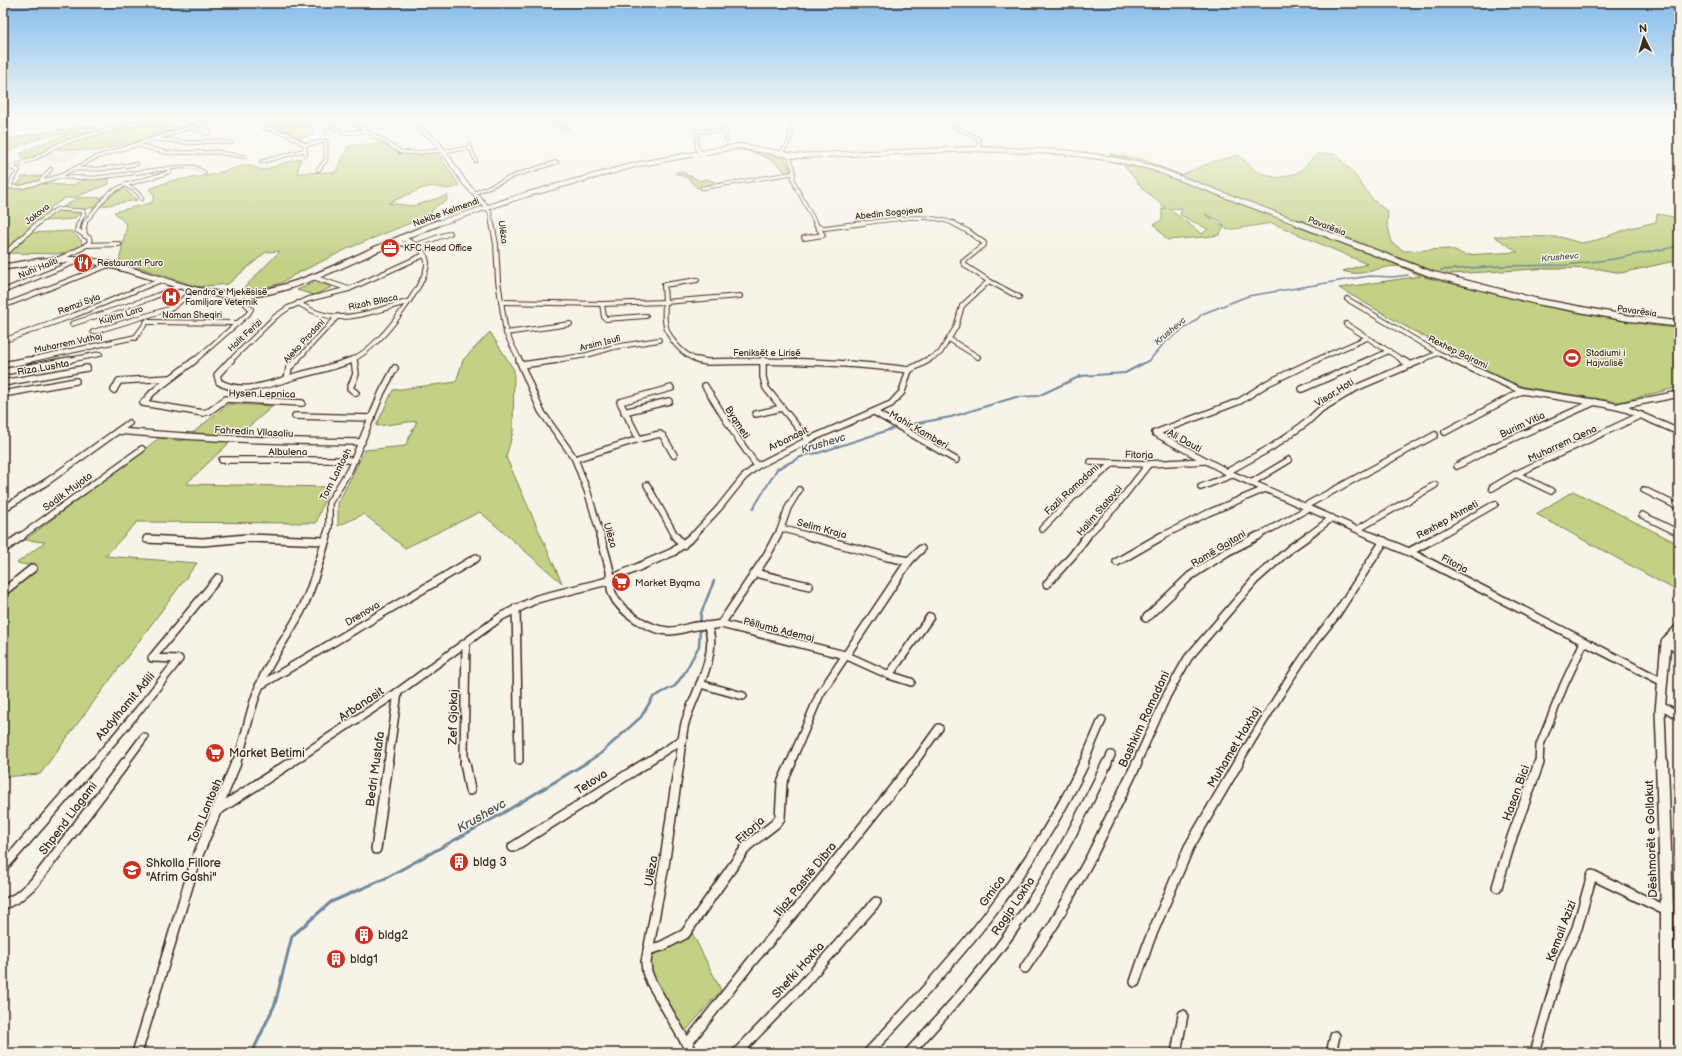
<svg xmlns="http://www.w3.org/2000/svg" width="1682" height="1056" viewBox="0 0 1682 1056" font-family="'Balsamiq Sans',sans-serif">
<rect width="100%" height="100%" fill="#f7f3e8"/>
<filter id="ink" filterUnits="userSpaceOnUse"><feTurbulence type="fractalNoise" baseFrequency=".025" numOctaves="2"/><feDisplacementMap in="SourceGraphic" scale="8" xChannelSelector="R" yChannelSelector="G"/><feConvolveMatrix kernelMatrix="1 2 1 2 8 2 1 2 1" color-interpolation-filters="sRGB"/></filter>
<g filter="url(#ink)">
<!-- built -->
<polygon fill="#f0e0ce" points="50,151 82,152 67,161 35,161"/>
<!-- green -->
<g fill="#c2d185" stroke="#7e7e52" fill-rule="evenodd">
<polygon points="159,118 165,118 159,124 161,127 179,127 205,122 155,135 128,146 126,144 97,151 57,149 75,140"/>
<polygon points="269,118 312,118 311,124 314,134 300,138 287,131 267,126 265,122"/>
<path d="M88,126L97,128V132L71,138L27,160L22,157L20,154L38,145L68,135C50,130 19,147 3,154V141C31,133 59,130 88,126Z"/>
<path d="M379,143L404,151L437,152L459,185C447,193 441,185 429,187C420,188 397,200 388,203L413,206L448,195L446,202C437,204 434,207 430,215L349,248L294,275C281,287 258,288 241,291L280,251L266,252L228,284L197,287L135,266L119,262L127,225L114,212L151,203L155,196L149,189L171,181L206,176L247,165L263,170L301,158L297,173L336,172L348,146Z"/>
<path d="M733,147L749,148L784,157L790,168V171L786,173C775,158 752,150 733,149Z"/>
<path d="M1110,154L1144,160L1181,175L1215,161L1239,155L1257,172L1278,178L1298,173L1317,154H1335L1351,170L1373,200L1388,212L1387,223L1392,243L1404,251L1449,249L1465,255L1518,252L1494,236L1560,237L1581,243L1597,240L1630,228L1656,222L1657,214L1679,218V260L1621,273L1600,269L1553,268L1450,274L1449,277H1424L1564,310L1655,326L1679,328V387L1619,402L1518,386L1410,329L1339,288L1421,276C1415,274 1408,269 1401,267C1382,263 1365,279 1343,271L1367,264L1272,223L1227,230L1220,221L1205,214L1224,227L1219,235L1205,237L1167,240L1154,224L1162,220V209L1166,208L1144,190L1121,162ZM1182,208L1180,215L1208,229L1202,234L1169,209Z"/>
<polygon points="679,171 686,174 685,175 693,177 699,181 706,179 721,184 697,188 689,179 675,173"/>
<polygon points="41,176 40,183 71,186 83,180 109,178 109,184 73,198 65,198 47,210 59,210 77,198 110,197 123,188 137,200 84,209 74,219 44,221 30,233 71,231 81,240 82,245 68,254 3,253 3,192 21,181 22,177"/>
<polygon points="316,282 332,287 314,295 297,290"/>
<polygon points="490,332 514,370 513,432 506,457 562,583 480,512 405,548 364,514 338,526 338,503 365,450 405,446 417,421 376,426 393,390 456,382 463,360"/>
<polygon points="228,404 273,406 227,445 186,484 329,487 316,523 137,522 105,556 197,563 40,774 3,777 3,591 37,567 17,563 45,542 25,540 159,438 183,441"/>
<polygon points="1573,491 1679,544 1679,592 1536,514"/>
<polygon points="691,931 721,990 685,1032 657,990 649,963 657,950 668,945 676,944"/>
</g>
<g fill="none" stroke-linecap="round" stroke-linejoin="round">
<!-- stream-far3 -->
<g stroke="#6f889b" stroke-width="1.5">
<polyline points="1441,270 1502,266 1567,265 1614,259 1679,246"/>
<polyline points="1149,361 1164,343 1194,322 1202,314 1248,296 1369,276 1393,277 1408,275"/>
</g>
<!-- stream-far2 -->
<g stroke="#6f889b" stroke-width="2">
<polyline points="902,426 951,417 1016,397 1038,396 1081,376 1125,373 1150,360"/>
<polyline points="753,509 777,469 805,455 818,453 895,428"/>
</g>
<!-- stream-far1 -->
<g stroke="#6f889b" stroke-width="2.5">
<polyline points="700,624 701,613 714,581"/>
<polyline points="584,764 600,754 641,717 653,697 675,686 685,672 699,646 700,628"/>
</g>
<!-- stream -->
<polyline stroke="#6f889b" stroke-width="3" points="252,1053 275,1004 292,936 331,902 384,879 498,816 586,763"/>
<!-- street-far4 casing -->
<g stroke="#3b2a1e" stroke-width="4.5">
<g id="street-far4">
<polyline points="262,118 259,123 262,127 287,134 304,144 306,155"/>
<polyline points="316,118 316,120 333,118"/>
<polyline points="346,118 401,152 415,153 443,150"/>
<polyline points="536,118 568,128"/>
<polyline points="946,118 959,129 978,138 980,144 976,149"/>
<polyline points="326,121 326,133"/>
<polyline points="326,124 343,133 366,131"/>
<polyline points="193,129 210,131 205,134"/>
<polyline points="155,139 191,143 215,141 231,143"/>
<polyline points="137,145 168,153 216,152 245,157"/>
<polyline points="304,145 326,141 326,160 318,170"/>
<polyline points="469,145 476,161"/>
<polyline points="443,151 471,148"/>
<polyline points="700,152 697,148 697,131 725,131 727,140"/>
<path d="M779,154C792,143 792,134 789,118"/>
<polyline points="789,156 794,170 793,178 796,187 816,224"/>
<polyline points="261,162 305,150"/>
<polyline points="10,168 19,170 12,180 10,187 22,187 44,181"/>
<polyline points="51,169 41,180 44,181 60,176 97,157 220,118"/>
<polyline points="74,169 100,169 137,164"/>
<polyline points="3,170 34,159 58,145 75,139 154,118"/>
<polyline points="58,177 95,178 179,167 194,167 205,173"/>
<polyline points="125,185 137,192 142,199"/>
<polyline points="702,188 794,173"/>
<polyline points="475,193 516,175 557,162"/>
<polyline points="486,206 490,213 492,224"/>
<polyline points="37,224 57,209 83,211 84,214 78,224"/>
<polyline points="85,224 86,221 109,193 125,185 164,174 170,171 170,168"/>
<path d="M856,224C888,221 924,211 955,224"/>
</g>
</g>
<!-- street-far3 casing -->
<g stroke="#3b2a1e" stroke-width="6">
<g id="street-far3">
<polyline points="492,223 496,244 498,281 506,333 520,361"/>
<polyline points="818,227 825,228 864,223"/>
<polyline points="85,236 84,228 85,223"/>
<polyline points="804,238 823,235 815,223"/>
<polyline points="393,241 411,246"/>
<polyline points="87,245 119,244"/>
<polyline points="414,246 450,233"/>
<polyline points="3,253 8,251 38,223"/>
<polyline points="57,260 82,248 90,242 89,238 77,230 79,223"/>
<polyline points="313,277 349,289"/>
<polyline points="697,280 664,285 665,302 740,296"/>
<polyline points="989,281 1019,297"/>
<polyline points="3,291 80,260"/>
<polyline points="1347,299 1438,353 1455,361"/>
<path d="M501,302L602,304L665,302C665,308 664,315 665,321C667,339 683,355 699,361"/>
<path d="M298,303C305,307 313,312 321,314C348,323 380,309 407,302"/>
<polyline points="602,304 604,317 606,319 646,316"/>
<polyline points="3,306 109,265"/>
<polyline points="146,322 238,323"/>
<polyline points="72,324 151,298 178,287"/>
<polyline points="1346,324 1404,361"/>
<polyline points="93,332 172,308 193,291"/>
<polyline points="506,333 570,324"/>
<polyline points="135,338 148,320"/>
<polyline points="949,339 978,357"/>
<polyline points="5,340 75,315 159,281"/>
<polyline points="354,359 354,361"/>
<polyline points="24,361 136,337"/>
<polyline points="64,361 100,354"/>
<polyline points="194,361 248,314 251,309 246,304 246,301 251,294"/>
<polyline points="230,361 275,317 288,308 309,299 349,289 424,255"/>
<polyline points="296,361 338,316"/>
<path d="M350,361C360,356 369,349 377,341C390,329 429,279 427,262C425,249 412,242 401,238"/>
<polyline points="550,361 587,355 614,347 659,340"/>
<polyline points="926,361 940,353 956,327 962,306 989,281 966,266 963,262 984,245 984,243 969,232 953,223"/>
<polyline points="1314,361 1367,338"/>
<polyline points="1367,361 1389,351"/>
<polyline points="1420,361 1438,353"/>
</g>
</g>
<!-- street-far2 casing -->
<g stroke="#3b2a1e" stroke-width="8">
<g id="street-far2">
<polyline points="195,360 153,392 143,403 203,413 210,411 226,399 302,403"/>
<path d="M231,360L217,375L219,382C242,396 273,383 296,376C315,371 334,367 352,360"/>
<polyline points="354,360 356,374 350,388 356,393"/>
<polyline points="519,360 541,411 575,459 588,493 601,537"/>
<path d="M697,360L707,362C775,360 842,361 909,370"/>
<polyline points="763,360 763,377 766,388 808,440"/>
<polyline points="1316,360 1268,383 1240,401 1155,433 1227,472 1374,537"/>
<polyline points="1402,360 1411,365"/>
<polyline points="1453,360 1522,391 1605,404 1626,409 1679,432"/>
<polyline points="3,365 29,360"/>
<polyline points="522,365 557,360"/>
<polyline points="909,370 928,360"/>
<polyline points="3,372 70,360"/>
<polyline points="287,379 289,368 297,360"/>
<polyline points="3,383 87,368"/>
<polyline points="705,386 738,439 757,466"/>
<polyline points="1302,389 1369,360"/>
<polyline points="114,390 119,381 170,378"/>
<polyline points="3,394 76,381"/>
<polyline points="1619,406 1679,394"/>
<polyline points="624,412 669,401"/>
<polyline points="874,412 956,460"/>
<polyline points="756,414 782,408"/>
<polyline points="295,416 372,418"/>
<path d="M118,431C199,438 280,442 362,442"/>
<polyline points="1445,432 1522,391"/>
<polyline points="639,439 660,434 663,436 674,455"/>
<polyline points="575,459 639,439 620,402 671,388"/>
<polyline points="222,460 355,460"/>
<polyline points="1091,462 1148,464 1205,461"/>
<polyline points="1457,466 1489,449 1595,402"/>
<polyline points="1227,472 1272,447 1306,423 1321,409 1358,387 1422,360"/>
<polyline points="1516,474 1551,491"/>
<polyline points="1251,483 1289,460"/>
<polyline points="647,485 676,537"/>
<polyline points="1201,487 1232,475"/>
<polyline points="1492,488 1516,474 1641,415"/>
<polyline points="1644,490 1679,507"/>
<polyline points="1305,506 1435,435"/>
<polyline points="3,509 48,481 129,423"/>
<polyline points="1642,515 1679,533"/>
<polyline points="781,528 788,508 799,490"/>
<polyline points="1042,529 1073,497 1112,464"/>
<polyline points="1358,529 1435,485"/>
<polyline points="20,537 142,449"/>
<polyline points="326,537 329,527 329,503 350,469 382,392 395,368"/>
<polyline points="692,537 719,508 743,478 757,466 808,440 891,404 902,392 909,370"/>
<polyline points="777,537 781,528 812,537"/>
<polyline points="1086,537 1116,506 1148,465"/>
<polyline points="1160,537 1208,513 1265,489"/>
<polyline points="1256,537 1309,508"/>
<polyline points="1307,537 1332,518"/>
<polyline points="1437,537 1495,504"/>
</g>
</g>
<!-- street-far1 casing -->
<g stroke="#3b2a1e" stroke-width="10">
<g id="street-far1">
<path d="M600,536C604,547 607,559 610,571C611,579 609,588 613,595C620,612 650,630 668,631C682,632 693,623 707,626C721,651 692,698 685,723C682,736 681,750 679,764"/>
<polyline points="675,536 683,545"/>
<polyline points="809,536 888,557 909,561"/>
<polyline points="1371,536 1409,552 1663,682"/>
<polyline points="147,539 203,542 247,538 325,541"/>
<polyline points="3,549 22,536"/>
<polyline points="1409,552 1439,536"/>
<polyline points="1117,562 1162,536"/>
<polyline points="755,573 809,586"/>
<polyline points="1047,584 1073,555 1087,536"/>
<polyline points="3,592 33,568"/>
<polyline points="516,608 519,760"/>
<polyline points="1146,618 1190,576 1227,552 1258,536"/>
<polyline points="721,624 767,555 777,536"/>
<polyline points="707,626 721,624 845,655 889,675 911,682"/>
<polyline points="1666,642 1679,650"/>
<polyline points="889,675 930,617"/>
<polyline points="700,684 743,696"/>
<polyline points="259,686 476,558"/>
<polyline points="1661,705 1679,716"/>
<polyline points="93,764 138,711 179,659 152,658 218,578"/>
<polyline points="124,764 144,737"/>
<path d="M236,764C246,738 249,710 260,685C271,656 291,633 304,605C314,583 320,559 327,536"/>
<polyline points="289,764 398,692 502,616 537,599 604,582 673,552 693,536"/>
<polyline points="388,764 398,692"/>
<polyline points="465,764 464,755 466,643"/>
<polyline points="644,764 683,739"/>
<polyline points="790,764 820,694 909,561 921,549"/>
<polyline points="913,764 939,728"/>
<polyline points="1083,764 1102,720"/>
<polyline points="1107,764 1111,755"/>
<polyline points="1136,764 1167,695 1188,658 1255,580 1291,548 1308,536"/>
<polyline points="1237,764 1288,681 1315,641 1336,615 1384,541"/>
<polyline points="1539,764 1540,745 1564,685 1584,642"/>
</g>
</g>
<!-- street casing -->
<g stroke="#3b2a1e" stroke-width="12">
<g id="street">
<polyline points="465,763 470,790"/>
<polyline points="679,763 664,866 646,962 647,972 651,982 692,1053"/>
<polyline points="215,812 290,763"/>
<polyline points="513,847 646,763"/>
<polyline points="376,849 388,763"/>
<polyline points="3,867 94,763"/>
<polyline points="1497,887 1512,837 1539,763"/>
<polyline points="3,905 18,897 34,883 125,763"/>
<polyline points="648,950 662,946 685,934 747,846 775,824 780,818 782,783 791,763"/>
<polyline points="1025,968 1054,924 1091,857 1137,763"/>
<polyline points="1135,982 1149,941 1189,847 1238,763"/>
<polyline points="687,1044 752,961 804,901 914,763"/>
<polyline points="137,1053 196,860 236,763"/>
<polyline points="737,1053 799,989 876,902"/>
<path d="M868,1053C951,965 1032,874 1084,763"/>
<path d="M909,1053C947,1011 986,969 1018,922C1053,872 1081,818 1107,763"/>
<polyline points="1176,1053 1183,1015"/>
<polyline points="1331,1053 1335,1036"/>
<polyline points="1535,1053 1562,960 1577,928 1592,875 1667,911"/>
</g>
</g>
<!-- secondary-far3 casing -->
<g stroke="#3b2a1e" stroke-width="6">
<g id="secondary-far3">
<polyline points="413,118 419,127 438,143 464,182 486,206"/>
<polyline points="436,224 525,195 635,165 739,146 795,156 973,149 1062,152 1107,158 1150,167 1301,224"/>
</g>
</g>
<!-- secondary-far2 casing -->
<g stroke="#3b2a1e" stroke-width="8">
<g id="secondary-far2">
<polyline points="1298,223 1431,274 1535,301 1627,318 1679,324"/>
<path d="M3,267C32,263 61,257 90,261C137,267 180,292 228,295C280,297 330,270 377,249C397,240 418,231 438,223"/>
</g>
</g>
<!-- secondary-far1 casing -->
<g stroke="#3b2a1e" stroke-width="12">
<polyline id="secondary-far1" points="1662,764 1660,712 1666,642 1679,629"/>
</g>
<!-- secondary casing -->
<g stroke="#3b2a1e" stroke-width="15">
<polyline id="secondary" points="1662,763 1667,911 1667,1053"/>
</g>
<!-- street-far4 -->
<use href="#street-far4" stroke="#f7f3e8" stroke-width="3"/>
<!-- street-far3 -->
<use href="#street-far3" stroke="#f7f3e8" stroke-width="4"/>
<!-- street-far2 -->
<use href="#street-far2" stroke="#f7f3e8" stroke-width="5.5"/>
<!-- street-far1 -->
<use href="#street-far1" stroke="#f7f3e8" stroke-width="7"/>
<!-- street -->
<use href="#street" stroke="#f7f3e8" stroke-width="9"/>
<!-- secondary-far3 -->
<use href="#secondary-far3" stroke="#f7f3e8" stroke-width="4.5"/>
<!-- secondary-far2 -->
<use href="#secondary-far2" stroke="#f7f3e8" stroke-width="5.5"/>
<!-- secondary-far1 -->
<use href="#secondary-far1" stroke="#f7f3e8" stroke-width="9"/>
<!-- secondary -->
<use href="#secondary" stroke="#f7f3e8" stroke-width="12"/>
</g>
</g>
<!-- sky -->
<linearGradient id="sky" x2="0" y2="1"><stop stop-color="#85bceb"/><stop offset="0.44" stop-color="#fbfaf5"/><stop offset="1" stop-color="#fbfaf5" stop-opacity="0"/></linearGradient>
<rect width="1682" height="266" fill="url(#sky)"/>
<!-- icons -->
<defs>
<g id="office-disc" transform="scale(1)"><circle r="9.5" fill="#c8321e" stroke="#f7f3e8"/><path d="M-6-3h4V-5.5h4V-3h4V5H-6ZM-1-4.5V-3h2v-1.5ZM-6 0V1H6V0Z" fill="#fff"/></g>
<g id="restaurant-disc" transform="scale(1)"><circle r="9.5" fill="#c8321e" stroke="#f7f3e8"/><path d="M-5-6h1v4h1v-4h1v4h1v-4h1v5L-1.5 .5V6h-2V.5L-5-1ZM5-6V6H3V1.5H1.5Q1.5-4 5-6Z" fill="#fff"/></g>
<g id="hospital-disc" transform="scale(1)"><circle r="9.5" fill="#c8321e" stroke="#f7f3e8"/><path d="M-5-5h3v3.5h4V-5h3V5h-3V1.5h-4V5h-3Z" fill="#fff"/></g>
<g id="stadium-disc" transform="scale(1)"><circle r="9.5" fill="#c8321e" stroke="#f7f3e8"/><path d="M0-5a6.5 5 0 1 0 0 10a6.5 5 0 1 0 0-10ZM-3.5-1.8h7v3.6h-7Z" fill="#fff"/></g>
<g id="supermarket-disc" transform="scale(1)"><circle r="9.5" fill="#c8321e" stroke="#f7f3e8"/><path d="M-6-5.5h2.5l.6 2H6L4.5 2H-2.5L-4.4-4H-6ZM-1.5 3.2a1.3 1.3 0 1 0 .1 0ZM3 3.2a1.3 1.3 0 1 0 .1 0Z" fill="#fff"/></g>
<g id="building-disc" transform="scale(1)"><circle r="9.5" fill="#c8321e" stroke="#f7f3e8"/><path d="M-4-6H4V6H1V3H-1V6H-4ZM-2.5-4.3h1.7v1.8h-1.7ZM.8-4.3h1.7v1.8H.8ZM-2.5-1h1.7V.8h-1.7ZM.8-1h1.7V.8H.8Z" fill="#fff"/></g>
<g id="school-disc" transform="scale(1)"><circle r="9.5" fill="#c8321e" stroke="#f7f3e8"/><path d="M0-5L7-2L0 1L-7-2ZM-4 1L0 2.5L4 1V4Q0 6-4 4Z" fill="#fff"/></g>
</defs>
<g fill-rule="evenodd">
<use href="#office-disc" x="390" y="248"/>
<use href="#restaurant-disc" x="83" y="263"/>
<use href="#hospital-disc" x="171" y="297"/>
<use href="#stadium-disc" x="1572" y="358"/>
<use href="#supermarket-disc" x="621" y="582"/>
<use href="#supermarket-disc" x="215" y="753"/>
<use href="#building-disc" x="459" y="862"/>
<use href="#school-disc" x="132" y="870"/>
<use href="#building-disc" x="364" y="935"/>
<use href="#building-disc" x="336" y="959"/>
</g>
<g text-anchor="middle" stroke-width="3" stroke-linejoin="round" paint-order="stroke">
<!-- far-street labels -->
<g font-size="9" fill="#3b2a1e" stroke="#f7f3e8">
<text transform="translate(446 212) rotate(-20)" y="3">Nekibe Kelmendi</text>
<text transform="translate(889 213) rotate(-6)" y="3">Abedin Sogojeva</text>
<text transform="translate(37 214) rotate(-38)" y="3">Jakova</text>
<text transform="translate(1327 226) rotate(21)" y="3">Pavarësia</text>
<text transform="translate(503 232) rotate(81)" y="3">Ulëza</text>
<text transform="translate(38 268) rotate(-22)" y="3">Nuhi Haliti</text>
<text transform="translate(373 302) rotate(-12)" y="3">Rizah Bllaca</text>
<text transform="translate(79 304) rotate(-21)" y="3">Remzi Syla</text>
<text transform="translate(1637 311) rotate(8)" y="3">Pavarësia</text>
<text transform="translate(121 315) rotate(-17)" y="3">Kujtim Laro</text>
<text x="192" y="318">Naman Sheqiri</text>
<text transform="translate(245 335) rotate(-43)" y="3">Halit Ferizi</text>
<text transform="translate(304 341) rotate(-47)" y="3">Aleko Prodani</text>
<text transform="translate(68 343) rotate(-12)" y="3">Muharrem Vuthaj</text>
<text transform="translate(600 343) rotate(-14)" y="3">Arsim Isufi</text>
<text transform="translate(1458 352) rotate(26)" y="3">Rexhep Bajrami</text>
<text x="767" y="356">Feniksët e Lirisë</text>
</g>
<!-- far-poi labels -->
<g font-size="9" fill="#3b2a1e" stroke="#f7f3e8" text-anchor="start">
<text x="404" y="251">KFC Head Office</text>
<text x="97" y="266">Restaurant Puro</text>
<text x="185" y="295">Qendra e Mjekësisë<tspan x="185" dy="10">Familjare Veternik</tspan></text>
<text x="1586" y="356">Stadiumi i<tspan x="1586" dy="10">Hajvalisë</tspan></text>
</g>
<!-- far-water labels -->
<g font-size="9" font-style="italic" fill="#505152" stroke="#f7f3e8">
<text transform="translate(1560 257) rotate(-5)" y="3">Krushevc</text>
<text transform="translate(1170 331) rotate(-40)" y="3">Krushevc</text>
</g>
<!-- street labels -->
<g font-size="10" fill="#3b2a1e" stroke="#f7f3e8">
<text transform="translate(43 367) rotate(-10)" y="4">Riza Lushta</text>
<text transform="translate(1334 392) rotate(-32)" y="4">Visar Hoti</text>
<text transform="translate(262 393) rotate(1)" y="4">Hysen Lepnica</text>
<text transform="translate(738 422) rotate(57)" y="4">Byqmeti</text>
<text transform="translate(1522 424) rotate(-25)" y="4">Burim Vitia</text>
<text transform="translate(919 429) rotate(30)" y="4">Mahir Kamberi</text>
<text transform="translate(254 431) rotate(3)" y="4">Fahredin Vllasaliu</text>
<text transform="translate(788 438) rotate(-26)" y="4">Arbanasit</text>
<text transform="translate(1185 440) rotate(29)" y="4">Ali Dauti</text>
<text transform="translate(1562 443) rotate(-25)" y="4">Muharrem Qena</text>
<text x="288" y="455">Albulena</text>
<text transform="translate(1139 454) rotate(1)" y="4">Fitorja</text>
<text transform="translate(335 474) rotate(-63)" y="4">Tom Lantosh</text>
<text transform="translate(1071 489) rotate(-43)" y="4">Fazli Ramadani</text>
<text transform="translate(67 491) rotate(-36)" y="4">Sadik Mujota</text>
<text transform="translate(1099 510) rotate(-49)" y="4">Halim Statovci</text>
<text transform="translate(1447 519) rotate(-29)" y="4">Rexhep Ahmeti</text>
<text transform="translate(822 528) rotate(15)" y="4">Selim Kraja</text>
<text transform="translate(611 535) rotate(74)" y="4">Ulëza</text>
<text transform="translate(1218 548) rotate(-31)" y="4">Ramë Gajtani</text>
<text transform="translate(1455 563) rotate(27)" y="4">Fitorja</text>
<text transform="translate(362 613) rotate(-31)" y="4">Drenova</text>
<text transform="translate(779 629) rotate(14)" y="4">Pëllumb Ademaj</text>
</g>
<!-- poi labels -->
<g font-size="10" fill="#3b2a1e" stroke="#f7f3e8" text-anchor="start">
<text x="635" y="586">Market Byqma</text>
</g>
<!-- water labels -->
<g font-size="11" font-style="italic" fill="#505152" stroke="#f7f3e8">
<text transform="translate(823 443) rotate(-17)" y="4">Krushevc</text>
</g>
<!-- near-street labels -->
<g font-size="12" fill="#3b2a1e" stroke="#f7f3e8">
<text transform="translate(361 704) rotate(-34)" y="4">Arbanasit</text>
<text transform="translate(125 706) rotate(-50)" y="4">Abdylhamit Adili</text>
<text transform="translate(453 717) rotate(-89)" y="4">Zef Gjokaj</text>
<text transform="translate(1144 719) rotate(-65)" y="4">Bashkim Ramadani</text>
<text transform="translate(1234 747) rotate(-59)" y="4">Muhamet Haxhaj</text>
<text transform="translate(375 769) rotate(-82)" y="4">Bedri Mustafa</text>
<text transform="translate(591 782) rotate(-33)" y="4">Tetova</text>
<text transform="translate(1516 793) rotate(-70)" y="4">Hasan Bici</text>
<text transform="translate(205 811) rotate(-67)" y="4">Tom Lantosh</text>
<text transform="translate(68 818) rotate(-53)" y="4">Shpend Llagami</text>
<text transform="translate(750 830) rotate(-42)" y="4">Fitorja</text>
<text transform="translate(1651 839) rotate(-92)" y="4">Dëshmorët e Gollakut</text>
<text transform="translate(651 871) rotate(-80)" y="4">Ulëza</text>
<text transform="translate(805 879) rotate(-51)" y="4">Iljaz Pashë Dibra</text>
<text transform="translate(992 891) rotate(-54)" y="4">Gmica</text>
<text transform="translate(1013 906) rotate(-56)" y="4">Ragip Loxha</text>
<text transform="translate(1561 931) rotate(-69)" y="4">Kemail Azizi</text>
<text transform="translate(798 970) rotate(-48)" y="4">Shefki Hoxha</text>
</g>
<!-- near-poi labels -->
<g font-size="12" fill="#3b2a1e" stroke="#f7f3e8" text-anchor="start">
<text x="229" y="757">Market Betimi</text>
<text x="473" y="866">bldg 3</text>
<text x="146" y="867">Shkolla Fillore<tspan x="146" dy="14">"Afrim Gashi"</tspan></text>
<text x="378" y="939">bldg2</text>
<text x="350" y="963">bldg1</text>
</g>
<!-- near-water labels -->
<g font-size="13" font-style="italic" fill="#505152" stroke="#f7f3e8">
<text transform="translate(481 815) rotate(-30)" y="5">Krushevc</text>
</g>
</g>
<!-- margin -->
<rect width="1682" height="1056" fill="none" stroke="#f7f3e8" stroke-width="16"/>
<rect x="8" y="8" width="1666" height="1040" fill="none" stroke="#3b2a1e" stroke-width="1.5" filter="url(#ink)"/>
<!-- north arrow -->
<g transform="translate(1644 38) rotate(355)" stroke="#f7f3e8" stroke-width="3" paint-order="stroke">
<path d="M0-3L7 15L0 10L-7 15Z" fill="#3b2a1e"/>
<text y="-6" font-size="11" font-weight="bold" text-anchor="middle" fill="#3b2a1e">N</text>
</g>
</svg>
